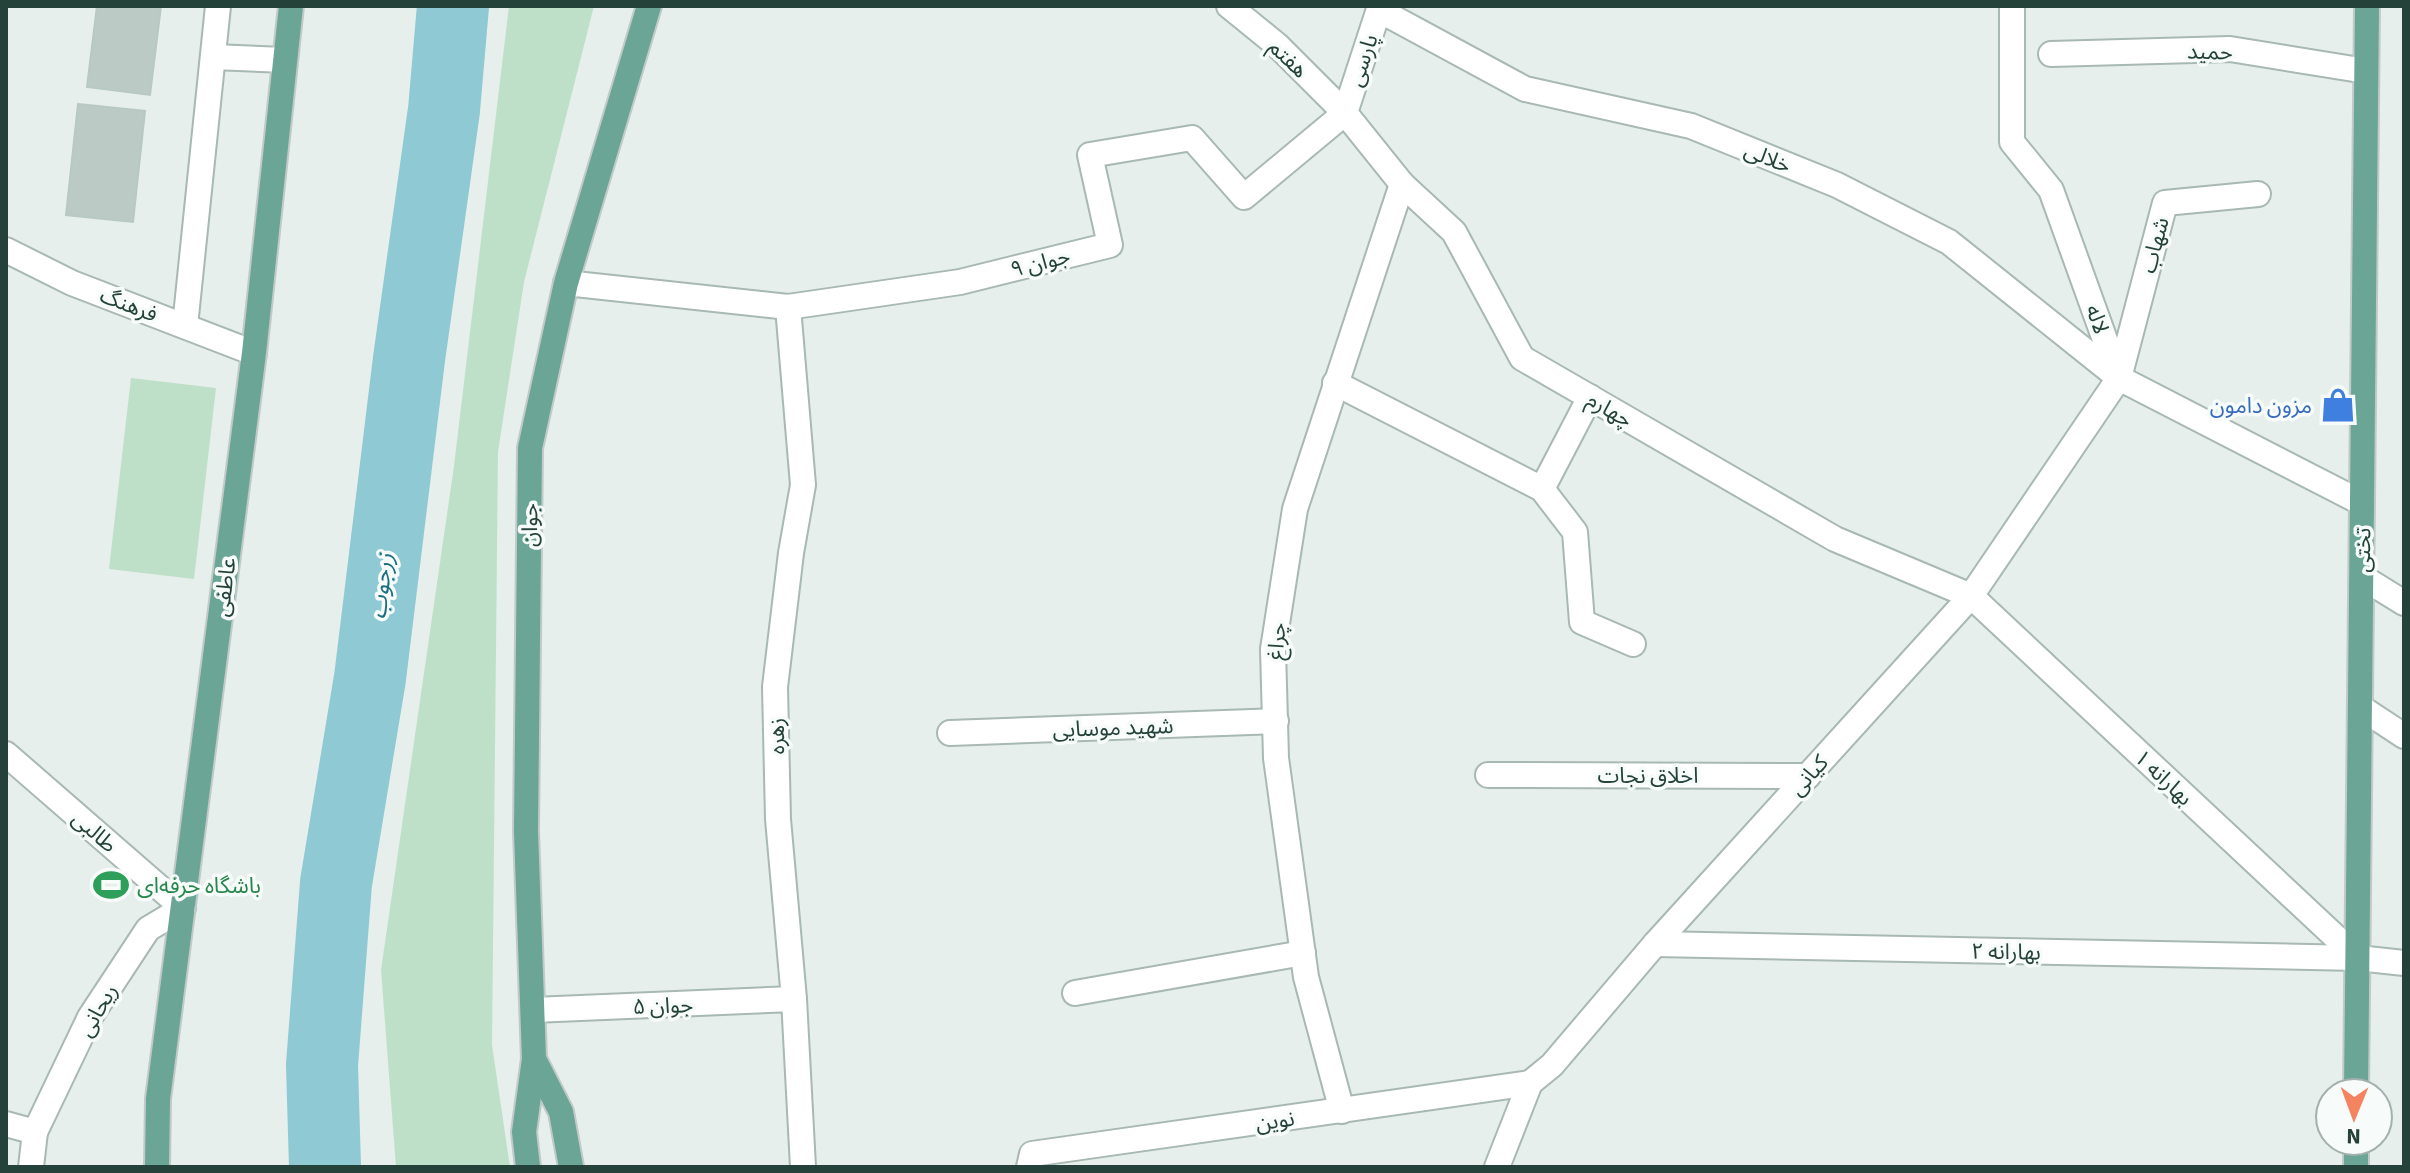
<svg xmlns="http://www.w3.org/2000/svg" width="2410" height="1173" viewBox="0 0 2410 1173" font-family="'Source Sans 3','Noto Sans Arabic',sans-serif">
<rect width="100%" height="100%" fill="#e6efeb"/>
<!-- green -->
<g fill="#bfe0c8">
<polygon points="509,6 594,6 524,282 498,452 492,1045 510,1167 396,1167 381,970 454,466"/>
<polygon points="131,378 216,388 194,579 109,569"/>
</g>
<g fill="none" stroke-linecap="round" stroke-linejoin="round">
<!-- river -->
<polyline stroke="#8ec9d4" stroke-width="72" points="325,1167 322,1065 336,883 370,678 409,359 444,110 453,6"/>
</g>
<!-- building -->
<g fill="#bbcac4" stroke="#b8c9c2" stroke-width="2">
<polygon points="97,6 161,6 150,95 87,87"/>
<polygon points="78,104 145,111 133,222 66,215"/>
</g>
<g fill="none" stroke-linecap="round" stroke-linejoin="round">
<!-- minor casing -->
<g stroke="#a8b8b2" stroke-width="28">
<g id="minor">
<polyline points="1229,6 1277,45 1345,113 1402,184 1454,232 1522,358 1835,539 1971,596 2358,958"/>
<polyline points="2012,6 2012,142 2051,190 2118,376"/>
<polyline points="1379,10 1525,89 1691,126 1837,185 1949,242 2119,378 2362,503"/>
<polyline points="2051,54 2230,49 2366,71"/>
<polyline points="213,57 285,60"/>
<polyline points="1345,113 1380,6"/>
<polyline points="6,250 72,283 254,353"/>
<polyline points="566,283 788,307 960,282 1110,245 1090,155 1192,138 1244,197 1345,113"/>
<polyline points="788,307 803,485 791,553 775,687 778,819 794,999 803,1167"/>
<polyline points="185,326 218,6"/>
<polyline points="1335,383 1542,489 1575,532 1582,622 1633,644"/>
<polyline points="1542,489 1590,397"/>
<polyline points="2362,577 2404,603"/>
<polyline points="2360,707 2404,736"/>
<polyline points="950,733 1276,721"/>
<polyline points="6,754 183,908 148,929 90,1017 35,1132 6,1124"/>
<polyline points="1488,775 1808,776"/>
<polyline points="1655,944 2358,958 2404,963"/>
<polyline points="1075,993 1303,953"/>
<polyline points="533,1010 794,999"/>
<polyline points="1342,1111 1306,977 1276,758 1273,649 1295,509 1402,184"/>
<polyline points="31,1167 35,1132"/>
<polyline points="1029,1167 1032,1154 1530,1083"/>
<polyline points="1497,1167 1530,1083 1552,1065 1655,944 1971,596 2119,378 2165,203 2258,194"/>
</g>
</g>
<!-- major casing -->
<g stroke="#c2cac8" stroke-width="28">
<g id="major">
<polyline points="534,1059 561,1112 571,1167"/>
<polyline points="2356,1093 2367,6"/>
<polyline points="157,1167 158,1099 254,353 291,6"/>
<polyline points="528,1167 524,1132 534,1059 526,831 530,448 566,283 649,6"/>
<polyline points="2356,1167 2356,1141"/>
</g>
</g>
<!-- minor -->
<use href="#minor" stroke="#fff" stroke-width="24"/>
<!-- major -->
<use href="#major" stroke="#6aa596" stroke-width="24"/>
</g>
<!-- icons -->
<defs>
<g id="shop-bare" transform="scale(2.76)"><path d="M-5-2.5h2.3a2.7 3.5 0 0 1 5.4 0H5L5.5 6h-11ZM-1.5-2.5h3a1.5 2.3 0 0 0-3 0Z" fill="#3f7fe0" stroke="#f7fbf9" stroke-width="2.5" paint-order="stroke"/></g>
<g id="stadium-bare" transform="scale(2.76)"><path d="M0-5a6.5 5 0 1 0 0 10a6.5 5 0 1 0 0-10ZM-3.5-1.8h7v3.6h-7Z" fill="#2e9e5b" stroke="#f7fbf9" stroke-width="2.5" paint-order="stroke"/></g>
</defs>
<g fill-rule="evenodd">
<use href="#shop-bare" x="2338" y="405"/>
<use href="#stadium-bare" x="111" y="885"/>
</g>
<g text-anchor="middle" stroke-width="7" stroke-linejoin="round" paint-order="stroke">
<!-- street labels -->
<g font-size="22" fill="#24423a" stroke="#f7fbf9">
<text transform="translate(2210 51) rotate(1)" y="8">حمید</text>
<text transform="translate(1289 58) rotate(44)" y="8">هفتم</text>
<text transform="translate(1362 60) rotate(-72)" y="8">پارسی</text>
<text transform="translate(1768 157) rotate(22)" y="8">خلالی</text>
<text transform="translate(2154 245) rotate(-75)" y="8">شهاب</text>
<text transform="translate(1040 262) rotate(-14)" y="8">جوان ۹</text>
<text transform="translate(129 304) rotate(21)" y="8">فرهنگ</text>
<text transform="translate(2098 319) rotate(70)" y="8">لاله</text>
<text transform="translate(1610 409) rotate(30)" y="8">چهارم</text>
<text transform="translate(529 525) rotate(-89)" y="8">جوان</text>
<text transform="translate(2362 550) rotate(-89)" y="8">تختی</text>
<text transform="translate(224 587) rotate(-83)" y="8">عاطفی</text>
<text transform="translate(1276 641) rotate(-85)" y="8">چراغ</text>
<text transform="translate(1113 727) rotate(-2)" y="8">شهید موسایی</text>
<text transform="translate(776 736) rotate(-91)" y="8">زهره</text>
<text x="1648" y="783">اخلاق نجات</text>
<text transform="translate(1808 775) rotate(-48)" y="8">کیانی</text>
<text transform="translate(2164 777) rotate(43)" y="8">بهارانه ۱</text>
<text transform="translate(95 831) rotate(41)" y="8">طالبی</text>
<text transform="translate(2006 951) rotate(1)" y="8">بهارانه ۲</text>
<text transform="translate(663 1005) rotate(-2)" y="8">جوان ۵</text>
<text transform="translate(97 1010) rotate(-60)" y="8">ریحانی</text>
<text transform="translate(1275 1120) rotate(-8)" y="8">نوین</text>
</g>
<!-- shop labels -->
<g font-size="22" fill="#366cbe" stroke="#f7fbf9" text-anchor="end">
<text x="2312" y="413">مزون دامون</text>
</g>
<!-- leisure labels -->
<g font-size="22" fill="#27864d" stroke="#f7fbf9" text-anchor="start">
<text x="137" y="893">باشگاه حرفه‌ای</text>
</g>
<!-- water labels -->
<g font-size="24" font-style="italic" fill="#1c6f80" stroke="#f7fbf9">
<text transform="translate(381 586) rotate(-83)" y="8">زرجوب</text>
</g>
</g>
<!-- border -->
<rect width="2410" height="1173" fill="none" stroke="#24423a" stroke-width="16"/>
<!-- north arrow -->
<g transform="translate(2354 1117) rotate(181)"><circle r="38" fill="#f7fbf9" stroke="#a3b1ad" stroke-width="2"/>
<path d="M0-6L14 30L0 20L-14 30Z" fill="#f4845f"/>
<text y="-12" font-size="22" font-weight="bold" text-anchor="middle" fill="#24423a">N</text>
</g>
</svg>
